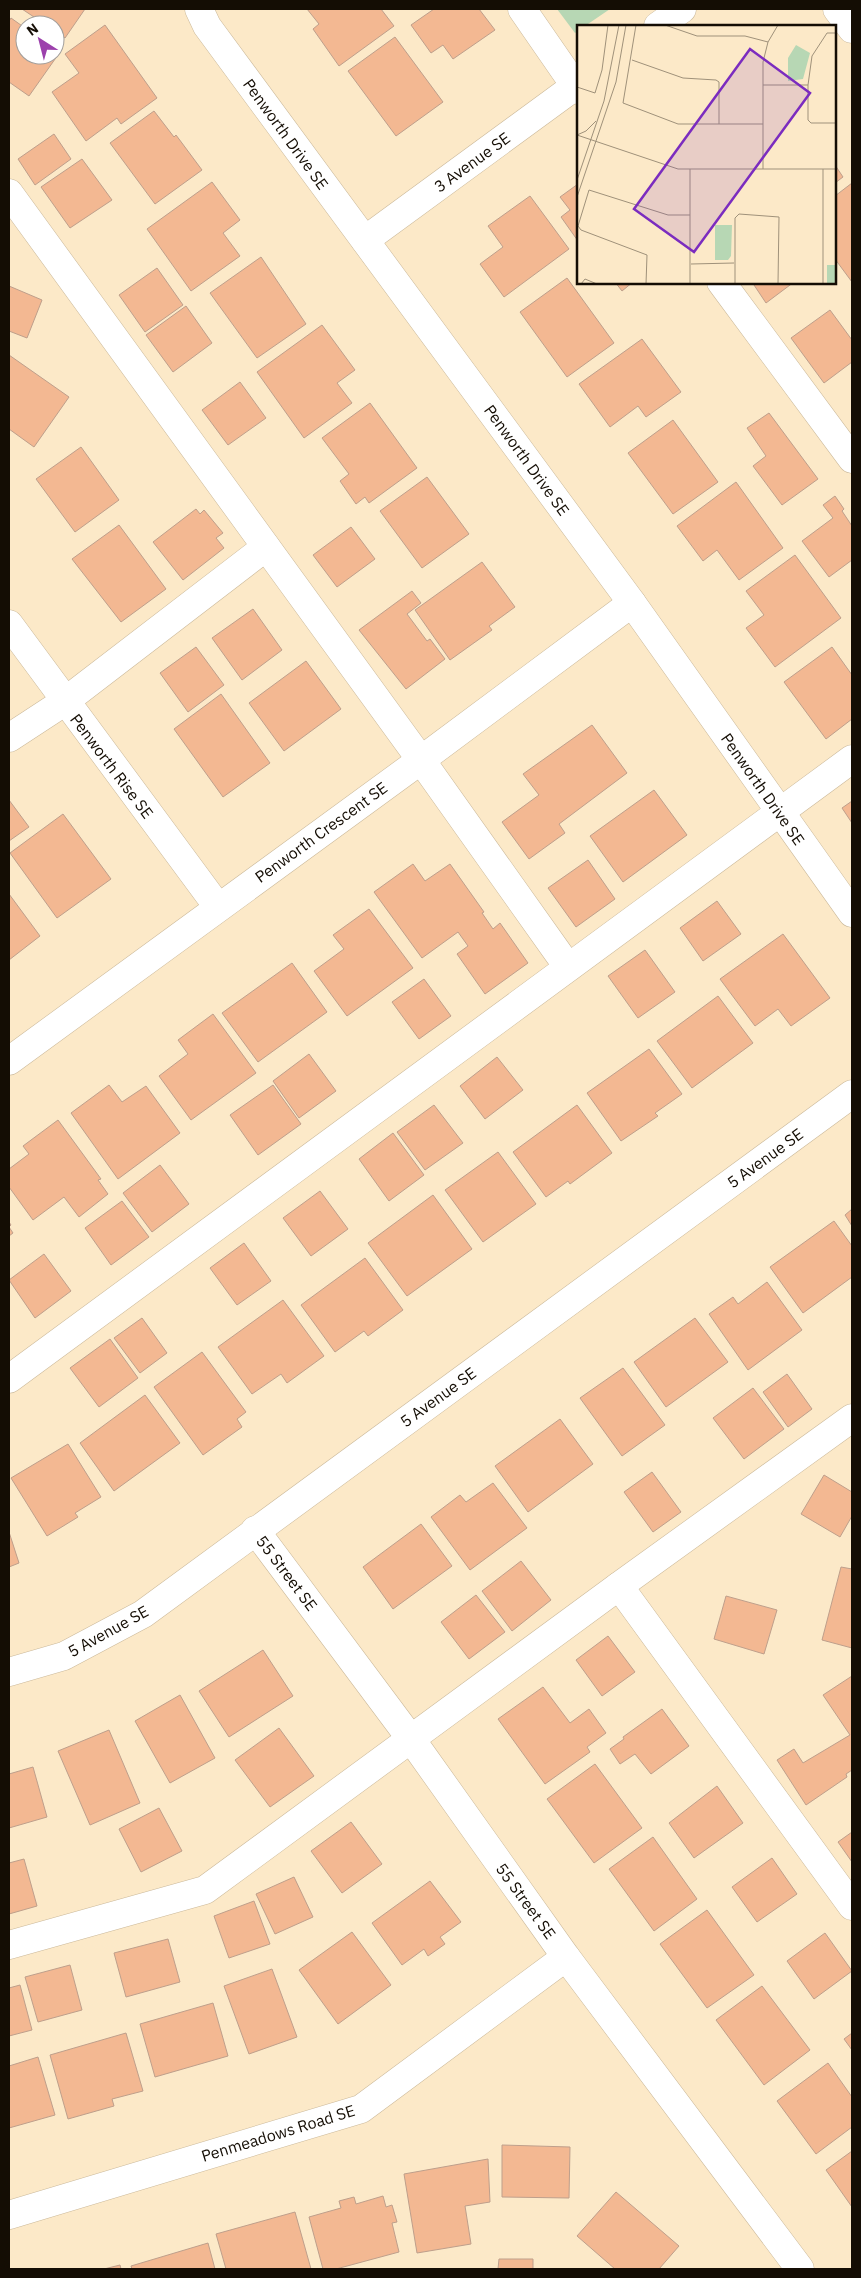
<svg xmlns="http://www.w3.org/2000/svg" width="861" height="2278" viewBox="0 0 861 2278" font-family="'IBM Plex Sans',sans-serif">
<rect width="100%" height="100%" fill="#fce9c8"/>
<!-- green -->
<polygon fill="#b7d7b4" points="557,9 610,9 585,26 578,26 578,31 575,33"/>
<!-- building -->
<g fill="#f3b892" stroke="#be9f8b">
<polygon points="22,9 85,9 65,38 55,31 55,25 46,25"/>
<polygon points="307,9 381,9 394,26 339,66 313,29 319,24"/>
<polygon points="434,9 479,9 495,30 453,59 443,45 431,53 411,25"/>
<polygon points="11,18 25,28 25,55 55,55 55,48 60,52 29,96 9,82 9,21"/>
<polygon points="105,25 157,98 121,124 117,118 86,141 52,92 79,73 65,54"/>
<polygon points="395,37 443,102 396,136 348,71"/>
<polygon points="154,111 174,137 176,135 202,170 155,204 110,143"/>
<polygon points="54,134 71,159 35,185 18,159"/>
<polygon points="82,159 112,200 70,228 41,187"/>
<polygon points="835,165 843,177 835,183"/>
<polygon points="212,182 240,220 223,233 240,256 191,291 147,229"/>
<polygon points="852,183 852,282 835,259 835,196"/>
<polygon points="578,184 578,241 561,217 570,210 560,197"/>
<polygon points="530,196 569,249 504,297 480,264 503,247 488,226"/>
<polygon points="261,257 306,324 257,358 210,293"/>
<polygon points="157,268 183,305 145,332 119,295"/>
<polygon points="567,278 614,343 567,377 520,312"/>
<polygon points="615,282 633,282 622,291"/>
<polygon points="752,282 794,282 766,303"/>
<polygon points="9,286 42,300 27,338 9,331"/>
<polygon points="186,306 212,343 173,372 146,335"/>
<polygon points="830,310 852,340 852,362 824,383 791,338"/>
<polygon points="322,325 355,370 337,383 352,403 304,438 257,372"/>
<polygon points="642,339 681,392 646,417 638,406 610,427 579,384"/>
<polygon points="9,355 69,397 34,447 9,429"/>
<polygon points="240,382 266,418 228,445 202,410"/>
<polygon points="370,403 417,468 369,503 365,497 356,504 340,481 349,474 322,438"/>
<polygon points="769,413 818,479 782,505 753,466 766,456 747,428"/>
<polygon points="673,420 718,482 673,514 628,453"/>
<polygon points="81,447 119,500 75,532 36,479"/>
<polygon points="427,477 469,534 422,568 380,511"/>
<polygon points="736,482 783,548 739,580 717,550 703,561 677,526"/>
<polygon points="835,496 844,509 842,511 852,526 852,560 829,577 802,541 833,518 823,505"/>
<polygon points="196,509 200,514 204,510 223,533 216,538 224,548 183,580 153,542"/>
<polygon points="119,525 166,589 121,622 72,559"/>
<polygon points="351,527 375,559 337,587 313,555"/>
<polygon points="795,555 841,618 775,667 746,628 764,615 746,591"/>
<polygon points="482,562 515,607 489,626 492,630 450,660 415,610"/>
<polygon points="412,591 421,603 407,614 427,641 430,639 445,659 406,689 359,630"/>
<polygon points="253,609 282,650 242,680 212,638"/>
<polygon points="196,647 224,685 188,712 160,673"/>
<polygon points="832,647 852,675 852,719 826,739 784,682"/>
<polygon points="306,661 341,709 284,751 249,703"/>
<polygon points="221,694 270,763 223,797 174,729"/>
<polygon points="592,725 627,773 559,824 565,833 529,859 502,822 539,795 523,774"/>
<polygon points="654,790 687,835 623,882 590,836"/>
<polygon points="9,800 29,827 9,841"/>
<polygon points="852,801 852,823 842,808"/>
<polygon points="63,814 111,879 57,918 10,853"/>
<polygon points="588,860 615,899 576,927 548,888"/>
<polygon points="413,864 425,881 450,864 484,912 482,913 493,929 500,923 528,963 485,994 457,954 468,946 458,932 422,958 374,892"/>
<polygon points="9,894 40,936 9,960"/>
<polygon points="717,901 741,934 703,961 680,928"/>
<polygon points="369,909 413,968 347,1016 314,971 344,949 333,935"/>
<polygon points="783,934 830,998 791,1026 778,1009 755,1026 720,979"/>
<polygon points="645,950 675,992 638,1018 608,976"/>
<polygon points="292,963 327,1012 258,1062 222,1013"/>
<polygon points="424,979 451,1016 419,1039 392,1002"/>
<polygon points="718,996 753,1043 692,1088 657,1041"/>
<polygon points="213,1014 256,1073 191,1120 159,1076 188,1054 178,1040"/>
<polygon points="649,1049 682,1094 655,1113 658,1116 621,1141 587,1093"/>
<polygon points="309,1054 336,1091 299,1118 273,1081"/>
<polygon points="497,1057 523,1090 485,1119 460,1086"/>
<polygon points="109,1085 122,1102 146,1086 180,1133 118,1179 71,1113"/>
<polygon points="273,1085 301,1124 258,1155 230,1115"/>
<polygon points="434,1105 463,1143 425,1170 397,1132"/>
<polygon points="577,1105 612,1153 570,1184 568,1181 546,1197 513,1152"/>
<polygon points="58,1120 101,1179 98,1180 108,1194 79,1217 64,1197 33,1220 9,1187 9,1169 29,1154 23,1146"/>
<polygon points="393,1133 424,1175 389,1201 359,1159"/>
<polygon points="498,1152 536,1204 483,1242 445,1190"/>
<polygon points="160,1165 189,1204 152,1232 123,1193"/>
<polygon points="320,1191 348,1229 311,1256 283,1218"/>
<polygon points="433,1195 472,1249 407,1296 368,1243"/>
<polygon points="122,1201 149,1237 111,1265 85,1228"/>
<polygon points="852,1209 852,1226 845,1215"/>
<polygon points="834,1221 852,1246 852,1277 803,1313 770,1267"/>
<polygon points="9,1222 11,1225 9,1227 13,1233 9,1236"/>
<polygon points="244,1243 271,1281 237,1305 210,1268"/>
<polygon points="44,1254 71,1291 35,1318 9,1280"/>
<polygon points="365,1258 403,1310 368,1336 364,1331 335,1352 301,1305"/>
<polygon points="767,1282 802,1330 748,1370 709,1314 733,1297 738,1304"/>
<polygon points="283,1300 324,1356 287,1383 281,1374 252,1394 218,1347"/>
<polygon points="142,1318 167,1353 140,1373 114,1338"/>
<polygon points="695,1318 728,1362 666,1407 634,1362"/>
<polygon points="110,1339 138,1378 99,1407 70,1368"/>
<polygon points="202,1352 246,1412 237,1419 242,1427 203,1455 154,1387"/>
<polygon points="623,1368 665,1425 622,1456 580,1398"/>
<polygon points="787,1374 812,1409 788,1427 763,1392"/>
<polygon points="753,1388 784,1429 744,1459 713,1418"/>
<polygon points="145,1395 180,1443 114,1491 80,1443"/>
<polygon points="560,1419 593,1464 528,1512 495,1466"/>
<polygon points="68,1444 101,1497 75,1513 78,1517 47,1536 11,1478"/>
<polygon points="652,1472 681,1512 653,1532 624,1492"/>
<polygon points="824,1475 852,1492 852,1516 840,1537 801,1514"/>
<polygon points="493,1483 527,1528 470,1570 431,1517 460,1495 466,1502"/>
<polygon points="421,1524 452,1566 393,1609 363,1567"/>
<polygon points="9,1532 19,1563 9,1567"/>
<polygon points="521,1561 551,1600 512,1631 482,1591"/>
<polygon points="841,1567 852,1569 852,1648 822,1640"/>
<polygon points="476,1595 505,1632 469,1659 441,1622"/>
<polygon points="726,1596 777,1610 764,1654 714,1639"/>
<polygon points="608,1636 635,1672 602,1696 576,1660"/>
<polygon points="263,1650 293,1696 229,1737 199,1691"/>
<polygon points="852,1676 852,1770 846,1774 847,1777 806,1805 777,1760 794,1749 803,1763 850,1735 823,1695"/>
<polygon points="543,1687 570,1723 589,1709 606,1733 587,1747 590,1752 545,1784 498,1719"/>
<polygon points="180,1695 215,1758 170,1783 135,1721"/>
<polygon points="662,1709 689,1746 651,1774 635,1754 620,1764 610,1749 624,1739 623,1737"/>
<polygon points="279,1728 314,1776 270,1807 235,1760"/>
<polygon points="109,1730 140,1803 90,1825 58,1751"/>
<polygon points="595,1764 642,1828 594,1863 547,1799"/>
<polygon points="33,1767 47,1817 9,1828 9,1774"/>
<polygon points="717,1786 743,1823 694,1858 669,1823"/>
<polygon points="159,1808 182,1851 141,1872 119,1829"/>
<polygon points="351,1822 382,1864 342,1893 311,1851"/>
<polygon points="852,1832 852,1862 838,1842"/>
<polygon points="653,1837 697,1899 654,1931 609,1869"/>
<polygon points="772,1858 797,1894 757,1922 732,1887"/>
<polygon points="24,1859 37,1906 9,1914 9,1863"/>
<polygon points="294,1877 313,1917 275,1934 256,1894"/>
<polygon points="430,1881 461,1922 440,1937 445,1944 428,1956 424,1949 402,1965 372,1923"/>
<polygon points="254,1901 270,1944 229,1958 214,1916"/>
<polygon points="707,1910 754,1975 707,2008 660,1944"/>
<polygon points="352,1932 391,1985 338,2024 299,1970"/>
<polygon points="825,1933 852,1971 814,1999 787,1961"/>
<polygon points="168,1939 180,1982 126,1997 114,1953"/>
<polygon points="70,1965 82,2010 38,2022 25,1977"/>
<polygon points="272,1969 297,2037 249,2054 224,1986"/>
<polygon points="20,1985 32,2030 9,2036 9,1988"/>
<polygon points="762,1986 810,2050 764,2085 716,2020"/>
<polygon points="213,2003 228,2056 155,2077 140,2024"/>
<polygon points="126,2033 143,2091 112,2099 114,2106 68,2119 50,2055"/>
<polygon points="852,2033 852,2050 844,2039"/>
<polygon points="38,2057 55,2115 9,2128 9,2066"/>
<polygon points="828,2063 852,2097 852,2127 816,2154 777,2101"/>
<polygon points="502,2145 570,2147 569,2198 502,2197"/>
<polygon points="852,2151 852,2207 826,2170"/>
<polygon points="488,2159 490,2202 465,2206 471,2244 417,2253 404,2174"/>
<polygon points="616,2192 679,2246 659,2269 615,2269 577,2236"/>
<polygon points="383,2196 386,2207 392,2205 397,2222 392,2223 399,2252 336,2269 323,2269 309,2217 341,2208 339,2201 354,2197 356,2204"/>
<polygon points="295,2212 311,2269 226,2269 216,2234"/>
<polygon points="208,2243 215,2269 132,2269 131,2266"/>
<polygon points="499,2259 533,2259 533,2269 498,2269"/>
<polygon points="120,2265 121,2269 104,2269"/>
</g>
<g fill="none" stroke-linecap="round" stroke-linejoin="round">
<!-- minor casing -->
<g stroke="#cbb99a" stroke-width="29">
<g id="minor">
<polyline points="199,9 207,26 632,603 852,913"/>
<polyline points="522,9 578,90"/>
<polyline points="837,9 852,29"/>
<polyline points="658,26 682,9"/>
<polyline points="9,193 421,760 568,967"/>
<polyline points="365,240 578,84"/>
<polyline points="721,282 852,459"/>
<polyline points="9,624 218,907"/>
<polyline points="9,738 64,702 266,547"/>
<polyline points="9,1061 421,760 632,603"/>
<polyline points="9,1379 852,759"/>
<polyline points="255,1530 411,1739 566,1957 800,2269"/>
<polyline points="619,1586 852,1906"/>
<polyline points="9,1672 64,1656 143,1614 852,1094"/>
<polyline points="9,1945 205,1890 619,1586 852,1418"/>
<polyline points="9,2215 361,2109 566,1957"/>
</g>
</g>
<!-- minor -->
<use href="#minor" stroke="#fff" stroke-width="28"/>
</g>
<g text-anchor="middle" stroke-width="4" stroke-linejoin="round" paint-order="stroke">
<!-- street labels -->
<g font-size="16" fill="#140d04" stroke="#fff">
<text transform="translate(286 134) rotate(54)" y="6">Penworth Drive SE</text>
<text transform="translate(472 162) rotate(-36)" y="6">3 Avenue SE</text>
<text transform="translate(527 460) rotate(54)" y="6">Penworth Drive SE</text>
<text transform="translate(112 766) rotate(53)" y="6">Penworth Rise SE</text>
<text transform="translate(763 789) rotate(55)" y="6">Penworth Drive SE</text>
<text transform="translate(321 832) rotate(-36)" y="6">Penworth Crescent SE</text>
<text transform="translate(765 1158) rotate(-36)" y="6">5 Avenue SE</text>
<text transform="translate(438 1397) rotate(-36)" y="6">5 Avenue SE</text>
<text transform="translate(287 1573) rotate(53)" y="6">55 Street SE</text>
<text transform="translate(108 1631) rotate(-29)" y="6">5 Avenue SE</text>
<text transform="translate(526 1901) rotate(54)" y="6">55 Street SE</text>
<text transform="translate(278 2133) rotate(-17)" y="6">Penmeadows Road SE</text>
</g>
</g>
<!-- overview -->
<g transform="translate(577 25)">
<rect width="259" height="259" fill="#fce9c8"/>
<path d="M219,20L233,28L226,54L211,56V33ZM138,200H155L154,231L151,235H138ZM250,240H259V258H250Z" fill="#b7d7b4"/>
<path fill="none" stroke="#9f917a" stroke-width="1" d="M59,0L46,78L101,99H186M88,0L120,11H168L191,17M259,8H250L235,31L231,60V95L234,98H259M55,35L106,53L139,55L142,57V99M186,60H231M0,62L18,68L25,45L31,0M0,110L101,144H259M0,110L9,106L19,96M113,144V259M186,144V37L191,17L201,0M0,155L27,76L42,0M0,172L39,57L49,0M114,239L157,238M4,259L8,254L20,259M69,259L70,230L4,205L1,201L12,165L91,190H113M158,259V193L162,189L202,192L201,259M246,259V144"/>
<path fill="#7b2cbf" fill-opacity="0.15" stroke="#7b2cbf" stroke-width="2.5" d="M173,24L233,68L117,227L57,184Z"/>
<rect width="259" height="259" fill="none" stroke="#140d04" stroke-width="2.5"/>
</g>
<!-- border -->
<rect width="861" height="2278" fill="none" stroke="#140d04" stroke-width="20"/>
<!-- north arrow -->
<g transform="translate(40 40) rotate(324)"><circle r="24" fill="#ffffff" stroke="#a19e9b"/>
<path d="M0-4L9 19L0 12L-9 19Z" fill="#9c41ac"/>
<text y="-8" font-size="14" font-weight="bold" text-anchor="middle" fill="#140d04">N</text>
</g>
</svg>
